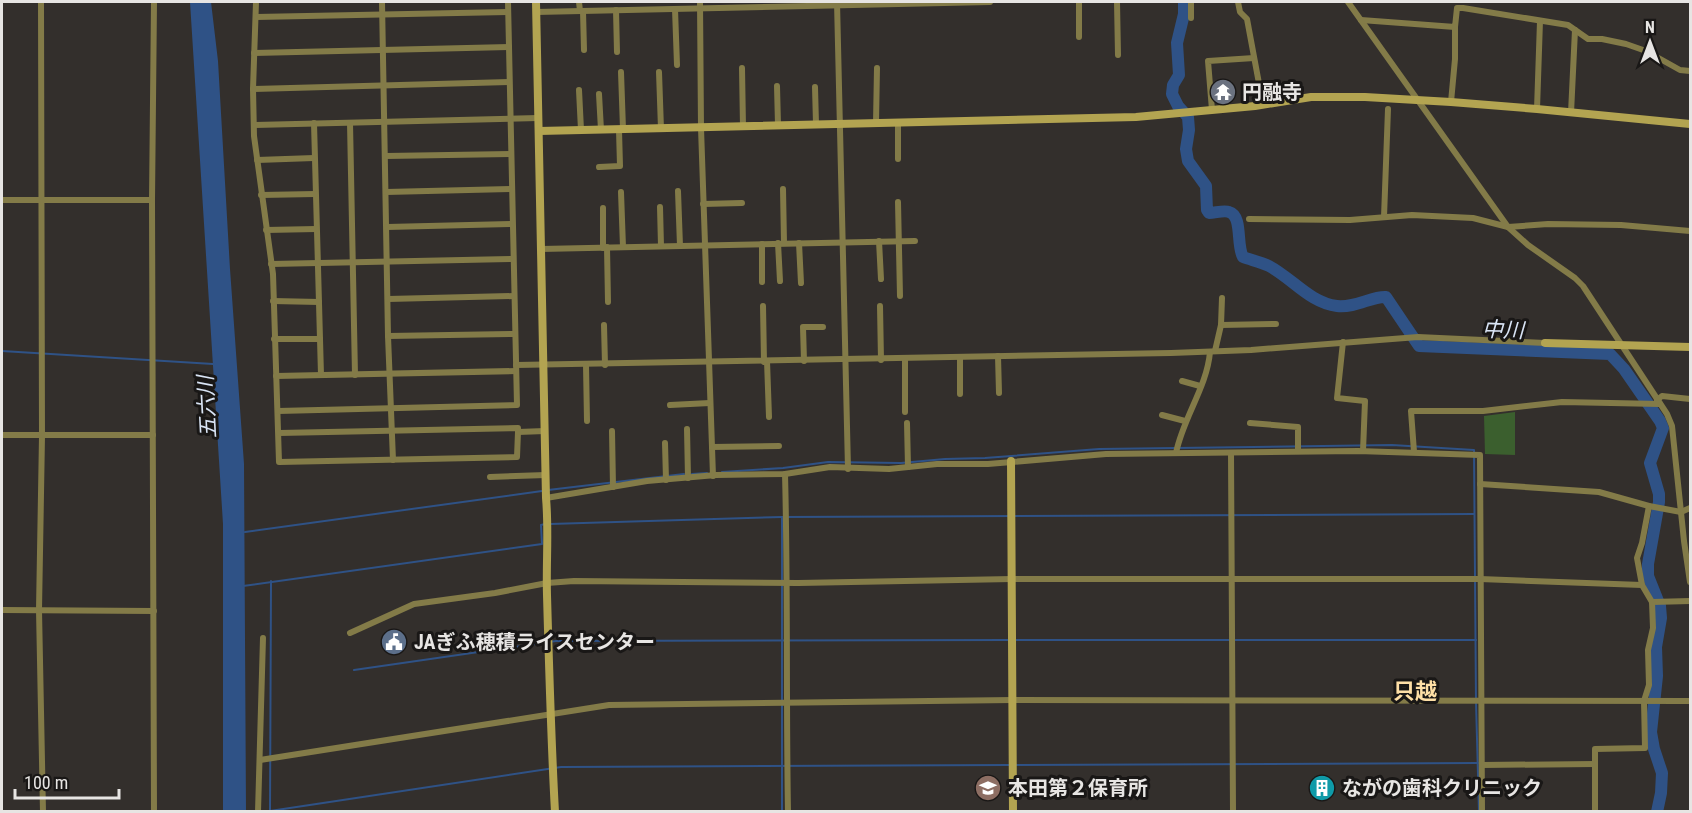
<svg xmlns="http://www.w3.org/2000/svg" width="1692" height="813" viewBox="0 0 1692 813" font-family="'Roboto Condensed','Noto Sans JP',sans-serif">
<rect width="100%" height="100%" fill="#332f2c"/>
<!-- green -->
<polygon fill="#3b5f2e" points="1515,412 1515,455 1485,454 1484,416"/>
<!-- water -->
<polygon fill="#2f5286" points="190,2 211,2 218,61 230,269 244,464 246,811 223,811 223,524"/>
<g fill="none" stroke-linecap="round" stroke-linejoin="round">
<!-- stream -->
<g stroke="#2f5286" stroke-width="2">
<polyline points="2,351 213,364"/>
<polyline points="722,472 783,468 828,462 901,463 945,459 985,458 1099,449 1392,445 1474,450 1476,702 1479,812"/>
<polyline points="692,474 707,473"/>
<polyline points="548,490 684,474"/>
<polyline points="782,517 782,812"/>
<polyline points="550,524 782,517 1474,514"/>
<polyline points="245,532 542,491"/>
<polyline points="271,581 270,811 561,767 1010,765"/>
<polyline points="243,586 542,544 541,525 545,524"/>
<polyline points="1015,640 1476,640"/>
<polyline points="354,670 556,641 1009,640"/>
<polyline points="1016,765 1478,763"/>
</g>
<!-- river -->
<path stroke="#2f5286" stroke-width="12" d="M1184,2V14L1177,43L1179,75L1173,85L1172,94L1178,106L1188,117L1189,130L1186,149L1188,161L1206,186L1207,210L1209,213C1215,213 1224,210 1229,212C1243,216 1236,245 1243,257C1251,260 1261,262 1269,266C1292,278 1310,303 1337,306C1356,308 1372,296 1386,297L1419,346L1610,354L1624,369L1660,421L1663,428L1650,463L1659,494V502L1648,564V576L1660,606L1661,618L1656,647L1657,676L1651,732L1654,749L1662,773L1661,793L1657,812"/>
<!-- street -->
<g stroke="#837b48" stroke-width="6">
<polyline points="41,2 42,436 39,610 43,812"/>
<polyline points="154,2 152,200 154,812"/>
<polyline points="256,2 253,89 254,136 273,274 279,462 517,457 518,432"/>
<polyline points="382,2 388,336 393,460"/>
<polyline points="579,2 580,11"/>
<polyline points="700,2 701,128 713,476"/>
<polyline points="837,2 848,469"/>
<polyline points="1079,2 1079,37"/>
<polyline points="1117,2 1118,55"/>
<polyline points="1238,2 1240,12 1247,19 1263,105"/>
<polyline points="1348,2 1508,227 1528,245 1575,278 1583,286 1667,414 1672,426 1684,541 1690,582"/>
<polyline points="675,9 677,65"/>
<polyline points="616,10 617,52"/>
<polyline points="583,11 584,50"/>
<polyline points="536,12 990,2"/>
<polyline points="256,17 508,12"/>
<polyline points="1191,18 1191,2"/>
<polyline points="1361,20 1455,27 1457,8 1463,8 1568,25 1588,39 1602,39 1626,44 1646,51 1680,70 1690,71"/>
<polyline points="254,53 509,47"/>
<polyline points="742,68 743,127"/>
<polyline points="621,72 623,129"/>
<polyline points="659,72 661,129"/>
<polyline points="777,86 778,125"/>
<polyline points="815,87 816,124"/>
<polyline points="253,89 509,82"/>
<polyline points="579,90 581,130"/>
<polyline points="599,94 601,130"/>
<polyline points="1451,102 1455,59 1455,27"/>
<polyline points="1537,109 1540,21"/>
<polyline points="1212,110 1208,61 1254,58"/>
<polyline points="1571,113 1575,30"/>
<polyline points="898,122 898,159"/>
<polyline points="314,123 321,375"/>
<polyline points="350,123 355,375"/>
<polyline points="876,123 877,68"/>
<polyline points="255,125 538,118"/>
<polyline points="386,156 511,154"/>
<polyline points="257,160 314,158"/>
<polyline points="599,167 620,166 619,130"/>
<polyline points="783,189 784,243"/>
<polyline points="678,191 680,246"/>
<polyline points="386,192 512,189"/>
<polyline points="621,192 623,247"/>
<polyline points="261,195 315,194"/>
<polyline points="2,200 152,200"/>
<polyline points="898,202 900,296"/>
<polyline points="703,204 742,203"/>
<polyline points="660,207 661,246"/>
<polyline points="603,208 603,248"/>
<polyline points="1384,217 1388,109"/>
<polyline points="1249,219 1350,220 1412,215 1473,218 1508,227 1548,224 1621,225 1690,231"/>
<polyline points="387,227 512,224"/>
<polyline points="266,230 316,229"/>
<polyline points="879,241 881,279"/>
<polyline points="778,243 780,281"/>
<polyline points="799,243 801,283"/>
<polyline points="762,244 762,282"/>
<polyline points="607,247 608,302"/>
<polyline points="541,249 915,241"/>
<polyline points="271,264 513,259"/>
<polyline points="388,299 514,296"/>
<polyline points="273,301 319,302"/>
<polyline points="763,306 764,362"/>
<polyline points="880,306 881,360"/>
<polyline points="604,325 605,365"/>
<polyline points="1221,325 1276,324"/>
<polyline points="388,336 515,334"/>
<polyline points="274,339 320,339"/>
<polyline points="1343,342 1337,398 1365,401 1363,451"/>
<polyline points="1215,351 1221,325 1222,298"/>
<polyline points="998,356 999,393"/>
<polyline points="960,358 960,394"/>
<polyline points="905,359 905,412"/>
<polyline points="767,361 769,417"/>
<polyline points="804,361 803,327 823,327"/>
<polyline points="516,365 1171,353 1251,350 1418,337 1545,343"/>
<polyline points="586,365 587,421"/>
<polyline points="276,376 516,371"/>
<polyline points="1182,381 1200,386"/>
<polyline points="1657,400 1662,396 1690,399"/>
<polyline points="670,405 710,403"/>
<polyline points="278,411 517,405 508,2"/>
<polyline points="1162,415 1185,421"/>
<polyline points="907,423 908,467"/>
<polyline points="1250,423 1298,427 1298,451"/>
<polyline points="687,429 688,478"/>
<polyline points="612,431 613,487"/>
<polyline points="279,433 518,428 518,432 545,431"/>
<polyline points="2,435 153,435"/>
<polyline points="665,443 666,480"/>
<polyline points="712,447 779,446"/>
<polyline points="1414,452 1411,411 1483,411 1562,402 1660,404"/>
<path d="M1176,453C1183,418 1207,387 1210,352"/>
<polyline points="1231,453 1233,812"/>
<path d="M785,474C788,586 786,699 788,812"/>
<polyline points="490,477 546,475"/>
<polyline points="1480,484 1599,492 1649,506 1681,512 1690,508"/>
<polyline points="546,498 647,481 716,475 785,474 830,467 889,469 937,464 988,464 1106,454 1358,451 1480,455 1482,812"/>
<polyline points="1652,602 1690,601"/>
<polyline points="2,610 154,611"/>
<polyline points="350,633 414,604 495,593 547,583 574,581 798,583 1012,579 1480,579 1642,585"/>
<polyline points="260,760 609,705 1013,700 1690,701"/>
<polyline points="1482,765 1595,764"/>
<polyline points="258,812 263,638"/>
<polyline points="1595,812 1595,749 1645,748 1644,701 1649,685 1648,650 1653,628 1652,602 1642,585 1637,558 1642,543 1649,506"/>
</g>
<!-- secondary -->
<g stroke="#b3a451" stroke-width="8">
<path d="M536,2L546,498C549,531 546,562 547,595C549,667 551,739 555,812"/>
<polyline points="539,131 1136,117 1255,106 1311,97 1365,97 1451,102 1537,109 1690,124"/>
<polyline points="1545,343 1690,347"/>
<polyline points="1011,461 1013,812"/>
</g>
</g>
<!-- icons -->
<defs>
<g id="temple-disc" transform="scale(1.35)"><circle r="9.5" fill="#6b7280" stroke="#191716"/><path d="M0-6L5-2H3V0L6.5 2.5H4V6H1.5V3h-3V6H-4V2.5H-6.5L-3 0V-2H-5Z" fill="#fff"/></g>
<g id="civic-disc" transform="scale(1.35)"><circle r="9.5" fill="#5c6f8a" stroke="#191716"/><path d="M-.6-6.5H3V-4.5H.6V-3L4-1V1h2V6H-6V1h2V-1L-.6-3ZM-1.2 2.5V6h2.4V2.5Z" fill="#fff"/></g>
<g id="school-disc" transform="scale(1.35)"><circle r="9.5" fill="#8d6e63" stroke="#191716"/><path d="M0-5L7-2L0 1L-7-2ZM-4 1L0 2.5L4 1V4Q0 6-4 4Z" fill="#fff"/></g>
<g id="building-disc" transform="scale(1.35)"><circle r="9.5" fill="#0f9aa8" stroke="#191716"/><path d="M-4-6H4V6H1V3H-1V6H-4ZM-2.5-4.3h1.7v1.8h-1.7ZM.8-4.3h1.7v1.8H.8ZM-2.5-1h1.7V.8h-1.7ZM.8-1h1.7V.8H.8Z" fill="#fff"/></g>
</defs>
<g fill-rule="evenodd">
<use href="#temple-disc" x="1223" y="92"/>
<use href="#civic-disc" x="394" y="642"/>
<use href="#school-disc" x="988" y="788"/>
<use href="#building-disc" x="1322" y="788"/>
</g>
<g text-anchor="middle" stroke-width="6" stroke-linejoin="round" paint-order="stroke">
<!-- poi labels -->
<g font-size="20" font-weight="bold" fill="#e7e5e3" stroke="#191716" text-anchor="start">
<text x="1242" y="99">円融寺</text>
<text x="414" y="649">JAぎふ穂積ライスセンター</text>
<text x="1008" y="795">本田第２保育所</text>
<text x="1342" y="795">ながの歯科クリニック</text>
</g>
<!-- water labels -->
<g font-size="21" font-style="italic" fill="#d9e4f5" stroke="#191716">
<text transform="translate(1503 330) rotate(2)" y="7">中川</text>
<text transform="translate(207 407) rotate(-93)" y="7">五六川</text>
</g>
<!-- quarter labels -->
<g font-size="22" font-weight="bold" fill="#fedfa6" stroke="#191716">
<text x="1415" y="699">只越</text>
</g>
</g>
<!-- border -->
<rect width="1692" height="813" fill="none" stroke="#e7e5e3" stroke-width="6"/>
<!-- north arrow -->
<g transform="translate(1650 42)" stroke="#191716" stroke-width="4.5" paint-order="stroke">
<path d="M0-4.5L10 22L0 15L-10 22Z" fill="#e7e5e3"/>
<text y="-9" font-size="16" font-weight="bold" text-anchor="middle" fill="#e7e5e3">N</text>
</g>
<!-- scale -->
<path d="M15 789v9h104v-9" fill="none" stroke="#e7e5e3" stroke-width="3"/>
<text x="24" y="789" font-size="18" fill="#e7e5e3" stroke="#191716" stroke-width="4.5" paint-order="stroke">100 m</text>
</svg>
